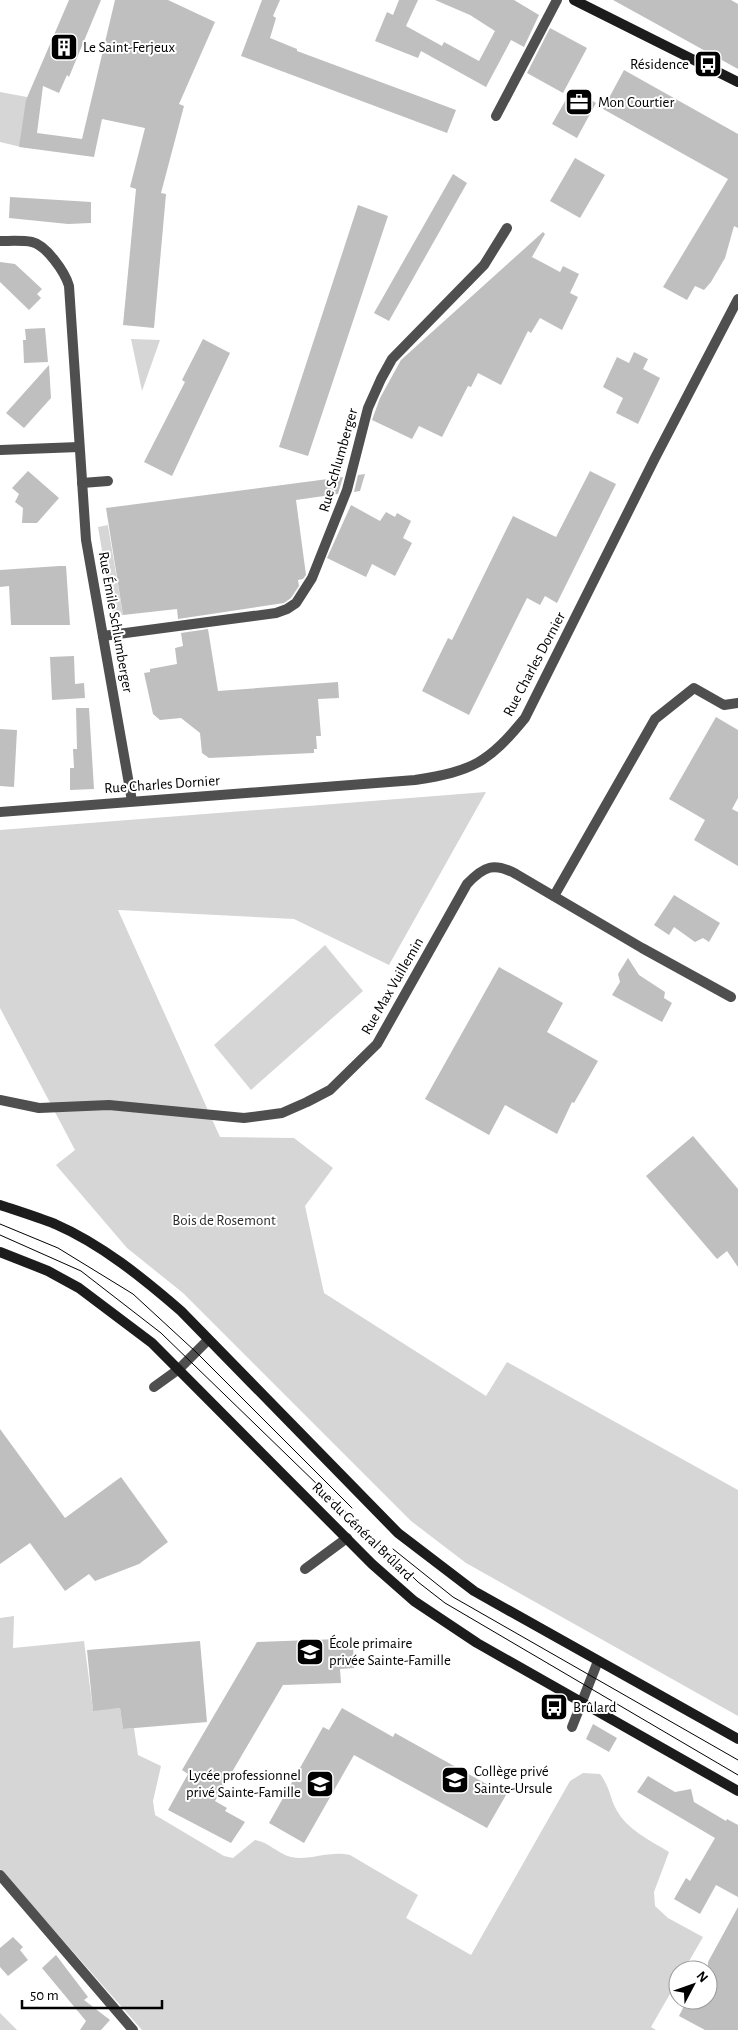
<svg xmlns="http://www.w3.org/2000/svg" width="738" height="2030" viewBox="0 0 738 2030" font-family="'Alegreya Sans',sans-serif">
<rect width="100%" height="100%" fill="#fff"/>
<!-- green -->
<g fill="#d6d6d6">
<polygon points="0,92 27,97 21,147 0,142"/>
<polygon points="131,339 160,340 142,391"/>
<polygon points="108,525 108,526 123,615 113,615 98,527"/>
<polygon points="486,792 389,965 294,919 118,910 220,1137 294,1138 333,1168 305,1206 324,1293 486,1396 507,1362 738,1490 738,1716 466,1563 411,1521 183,1293 127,1248 56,1165 75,1150 0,1008 0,830"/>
<polygon points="325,945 363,991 251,1090 214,1045"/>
<path d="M14,1616L13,1648L84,1641L93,1710L120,1708L123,1729L134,1728L138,1755L161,1766L153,1801L155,1815L224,1856L233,1858L255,1840C269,1842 278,1854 291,1857C310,1861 329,1850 350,1855L418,1895L406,1918L471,1955L570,1781L583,1773L600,1774C611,1789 609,1796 616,1809C627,1830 650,1840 669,1852L654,1892L655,1906L668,1918L703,1937L684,1970H678V1980L651,2027L656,2030H142L0,1869V1618Z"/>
<polygon points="0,2013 17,2030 0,2030"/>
</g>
<!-- building -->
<g fill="#bfbfbf">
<polygon points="69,0 101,0 69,77 67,75 59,93 43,86 37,133 82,139 115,0 168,0 215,22 179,104 184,106 161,193 166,194 154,328 123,325 136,189 130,187 145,128 102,119 94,157 19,147 26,100"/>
<polygon points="262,0 280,0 273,16 276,18 270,38 297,49 297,51 456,110 447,133 241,56"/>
<polygon points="399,0 418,0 406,26 442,46 444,42 479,61 495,31 470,15 435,0 514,0 539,15 524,47 511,40 486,87 421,51 418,58 375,41 387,12 393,15"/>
<polygon points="613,0 731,0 738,4 738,69"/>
<polygon points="550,28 587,48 563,93 527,73"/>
<polygon points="624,70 738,134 738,228 734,226 725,258 711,282 704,290 695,286 687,300 663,287 728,179 603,109"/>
<polygon points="572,89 596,103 577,138 552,124"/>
<polygon points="575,158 605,175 580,218 550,201"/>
<polygon points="453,174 467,183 389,321 374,313"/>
<polygon points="10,197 91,202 91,223 68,224 9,218"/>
<polygon points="358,205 388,216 308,456 279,447"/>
<polygon points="543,232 545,234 532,257 560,272 563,266 579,274 570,293 578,297 562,330 540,318 531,333 528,331 501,385 478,373 471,387 468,386 442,437 419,426 412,439 372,420 380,398 401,360"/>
<polygon points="0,262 15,264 42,289 37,294 41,298 29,310 0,282"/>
<polygon points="45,328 48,362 24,363 23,340 26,340 25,329"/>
<polygon points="203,339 230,353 172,476 144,462 185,382 182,380"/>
<polygon points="634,352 648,359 643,369 660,378 638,424 616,413 623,398 603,387 617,357 629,363"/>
<polygon points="49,365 51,398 24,428 6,413"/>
<polygon points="28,471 59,498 37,523 22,523 23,508 15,502 19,494 12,488"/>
<polygon points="590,471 616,484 557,603 545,596 540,605 527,598 469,715 422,691 448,638 452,640 513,516 556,537"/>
<polygon points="365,474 360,491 354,492 358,475"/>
<polygon points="343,477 338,494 296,500 306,575 303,579 298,580 299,586 291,598 284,603 178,619 177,609 123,615 106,508"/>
<polygon points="351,505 380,521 386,512 395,517 397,513 411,521 403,538 412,543 395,576 372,564 366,577 327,558"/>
<polygon points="59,566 66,566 70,625 11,625 9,586 0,587 0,570"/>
<polygon points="208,629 218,691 338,682 339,698 318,699 321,736 316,736 317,749 314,749 314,753 209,758 202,753 200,733 181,718 160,720 153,714 144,673 150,672 150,669 177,664 175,648 183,646 181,633"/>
<polygon points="74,656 75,684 84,683 85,698 52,700 50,657"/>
<polygon points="76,708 89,708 94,789 70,790 70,768 74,768 73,749 77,749"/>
<polygon points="716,717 738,730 738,798 732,809 738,812 738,866 694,840 705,820 669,799"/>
<polygon points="0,729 17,730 14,787 0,786"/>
<polygon points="674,895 720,923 709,942 703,938 695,942 674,927 669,935 654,925"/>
<polygon points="628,958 639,975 665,992 664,998 672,1003 662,1022 612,995 620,982 618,974"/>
<polygon points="499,967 563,1003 547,1032 598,1061 574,1103 572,1102 557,1134 505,1105 489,1135 425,1099"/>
<polygon points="693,1136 738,1189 738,1267 727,1251 717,1259 646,1176"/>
<polygon points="0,1429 65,1518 121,1477 168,1542 139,1564 95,1581 89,1574 65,1591 30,1543 0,1564"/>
<polygon points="339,1639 340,1642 353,1642 354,1668 340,1669 341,1683 283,1685 215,1801 227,1808 225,1811 245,1822 231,1843 168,1810 188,1774 182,1770 257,1642"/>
<polygon points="200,1641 207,1722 123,1729 120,1708 93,1711 87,1650"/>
<polygon points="342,1708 393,1737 395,1733 506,1795 487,1828 354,1755 304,1843 269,1823 323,1727 329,1730"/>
<polygon points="593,1724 617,1738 609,1752 586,1739"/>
<polygon points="648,1776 675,1792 691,1789 694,1802 726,1821 727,1819 738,1825 738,1897 716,1885 700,1914 674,1899 686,1878 690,1881 715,1838 637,1792"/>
<polygon points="738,1907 738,2030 705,2030 679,2016 687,2000 708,2000 708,1962"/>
<polygon points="13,1937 23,1947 20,1950 28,1960 8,1976 0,1967 0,1948"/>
<polygon points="56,1955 88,1997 84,2000 110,2020 101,2030 80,2030 86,2021 42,1968"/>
</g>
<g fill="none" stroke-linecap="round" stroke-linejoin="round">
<!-- service -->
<g stroke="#4f4f4f" stroke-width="10">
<polyline points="496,116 557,0"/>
<polyline points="82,483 108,481"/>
<polyline points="103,636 276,613 287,609 296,603 312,578 347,490 368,408 381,379 392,359 484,265 507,228"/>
<polyline points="554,896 655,719 694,688 724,705 738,703"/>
<polyline points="305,1569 347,1538"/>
<polyline points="572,1727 598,1661"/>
</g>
<!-- minor -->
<g stroke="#4f4f4f" stroke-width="10">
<path d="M0,241C10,241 22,240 32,242C46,245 65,272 69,286L86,540L132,801"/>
<polyline points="0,450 79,447"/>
<path d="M0,812L415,780C473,771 488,763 525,718L655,458L738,299"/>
<path d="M0,1100L39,1108L109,1105L244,1118L282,1113L307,1102L330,1090L377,1044L467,884C484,866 494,862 516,874L642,948L731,997"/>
<polyline points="154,1387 179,1369 208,1340"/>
<polyline points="0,1875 133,2030"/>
</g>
<!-- secondary -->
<g stroke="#1c1c1c" stroke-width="10">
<polyline points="574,0 738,82"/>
<path d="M0,1205C18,1211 37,1217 55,1224C101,1244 143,1278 181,1311L398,1533L474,1591L738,1739"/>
<polyline points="0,1252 48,1271 79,1288 152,1343 372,1564 414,1601 477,1643 738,1791"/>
</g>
<!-- tram -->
<g stroke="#000" stroke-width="1">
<polyline points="0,1224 58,1248 133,1294 196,1352 352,1508"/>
<polyline points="0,1235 81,1271 161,1333 418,1582 445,1603 738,1775"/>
<polyline points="393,1549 453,1597 738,1760"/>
</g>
</g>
<!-- icons -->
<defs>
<g id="building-square" transform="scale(1.4375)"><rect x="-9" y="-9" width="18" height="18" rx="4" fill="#000" stroke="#fff"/><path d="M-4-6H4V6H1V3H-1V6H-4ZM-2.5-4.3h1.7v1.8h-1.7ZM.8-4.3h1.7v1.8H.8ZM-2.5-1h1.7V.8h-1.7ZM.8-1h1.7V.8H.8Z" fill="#fff"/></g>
<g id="bus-square" transform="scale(1.4375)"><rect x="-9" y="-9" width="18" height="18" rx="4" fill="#000" stroke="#fff"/><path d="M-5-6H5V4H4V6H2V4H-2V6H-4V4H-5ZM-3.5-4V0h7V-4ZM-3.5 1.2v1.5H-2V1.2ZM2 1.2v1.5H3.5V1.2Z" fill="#fff"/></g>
<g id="office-square" transform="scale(1.4375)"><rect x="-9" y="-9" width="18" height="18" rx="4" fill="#000" stroke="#fff"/><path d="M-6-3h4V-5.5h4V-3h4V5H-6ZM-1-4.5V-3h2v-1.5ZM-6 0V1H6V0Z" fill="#fff"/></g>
<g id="school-square" transform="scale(1.4375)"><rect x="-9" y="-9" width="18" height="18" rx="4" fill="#000" stroke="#fff"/><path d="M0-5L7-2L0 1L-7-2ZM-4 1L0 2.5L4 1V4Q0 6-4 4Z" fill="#fff"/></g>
</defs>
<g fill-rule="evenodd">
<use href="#building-square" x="64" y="47"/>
<use href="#bus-square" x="708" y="64"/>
<use href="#office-square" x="579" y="102"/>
<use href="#school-square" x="310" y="1652"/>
<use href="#bus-square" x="554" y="1707"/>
<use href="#school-square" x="455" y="1780"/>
<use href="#school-square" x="320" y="1784"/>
</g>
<g text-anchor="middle" stroke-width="4" stroke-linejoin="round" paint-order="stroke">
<!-- poi labels -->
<g font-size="15" fill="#000" stroke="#fff" text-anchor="start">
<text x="83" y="52">Le Saint-Ferjeux</text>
<text x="689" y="69" text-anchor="end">Résidence</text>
<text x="598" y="107">Mon Courtier</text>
<text x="329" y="1648">École primaire<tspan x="329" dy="17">privée Sainte-Famille</tspan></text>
<text x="573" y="1712">Brûlard</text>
<text x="474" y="1776">Collège privé<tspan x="474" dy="17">Sainte-Ursule</tspan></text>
<text x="301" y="1780" text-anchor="end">Lycée professionnel<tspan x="301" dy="17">privé Sainte-Famille</tspan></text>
</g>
<!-- street labels -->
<g font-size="15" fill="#000" stroke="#fff">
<text transform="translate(338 460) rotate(-74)" y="5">Rue Schlumberger</text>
<text transform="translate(116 622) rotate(80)" y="5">Rue Émile Schlumberger</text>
<text transform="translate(534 664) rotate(-62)" y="5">Rue Charles Dornier</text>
<text transform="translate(162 784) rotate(-4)" y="5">Rue Charles Dornier</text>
<text transform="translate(392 986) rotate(-60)" y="5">Rue Max Vuillemin</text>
<text transform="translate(363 1531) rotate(44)" y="5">Rue du Général Brûlard</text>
</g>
<!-- park labels -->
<g font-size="15" fill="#2d2d2d" stroke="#fff">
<text x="224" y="1225">Bois de Rosemont</text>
</g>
</g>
<!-- north arrow -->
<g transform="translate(693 1985) rotate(49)"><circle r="24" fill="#ffffff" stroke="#999999"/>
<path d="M0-4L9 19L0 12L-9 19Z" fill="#000000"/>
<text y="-8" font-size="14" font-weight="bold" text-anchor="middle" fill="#000000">N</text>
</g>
<!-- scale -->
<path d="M22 2000v8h140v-8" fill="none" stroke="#000000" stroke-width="2.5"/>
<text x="30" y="2000" font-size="15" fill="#000000" stroke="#ffffff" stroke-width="4" paint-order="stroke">50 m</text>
</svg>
